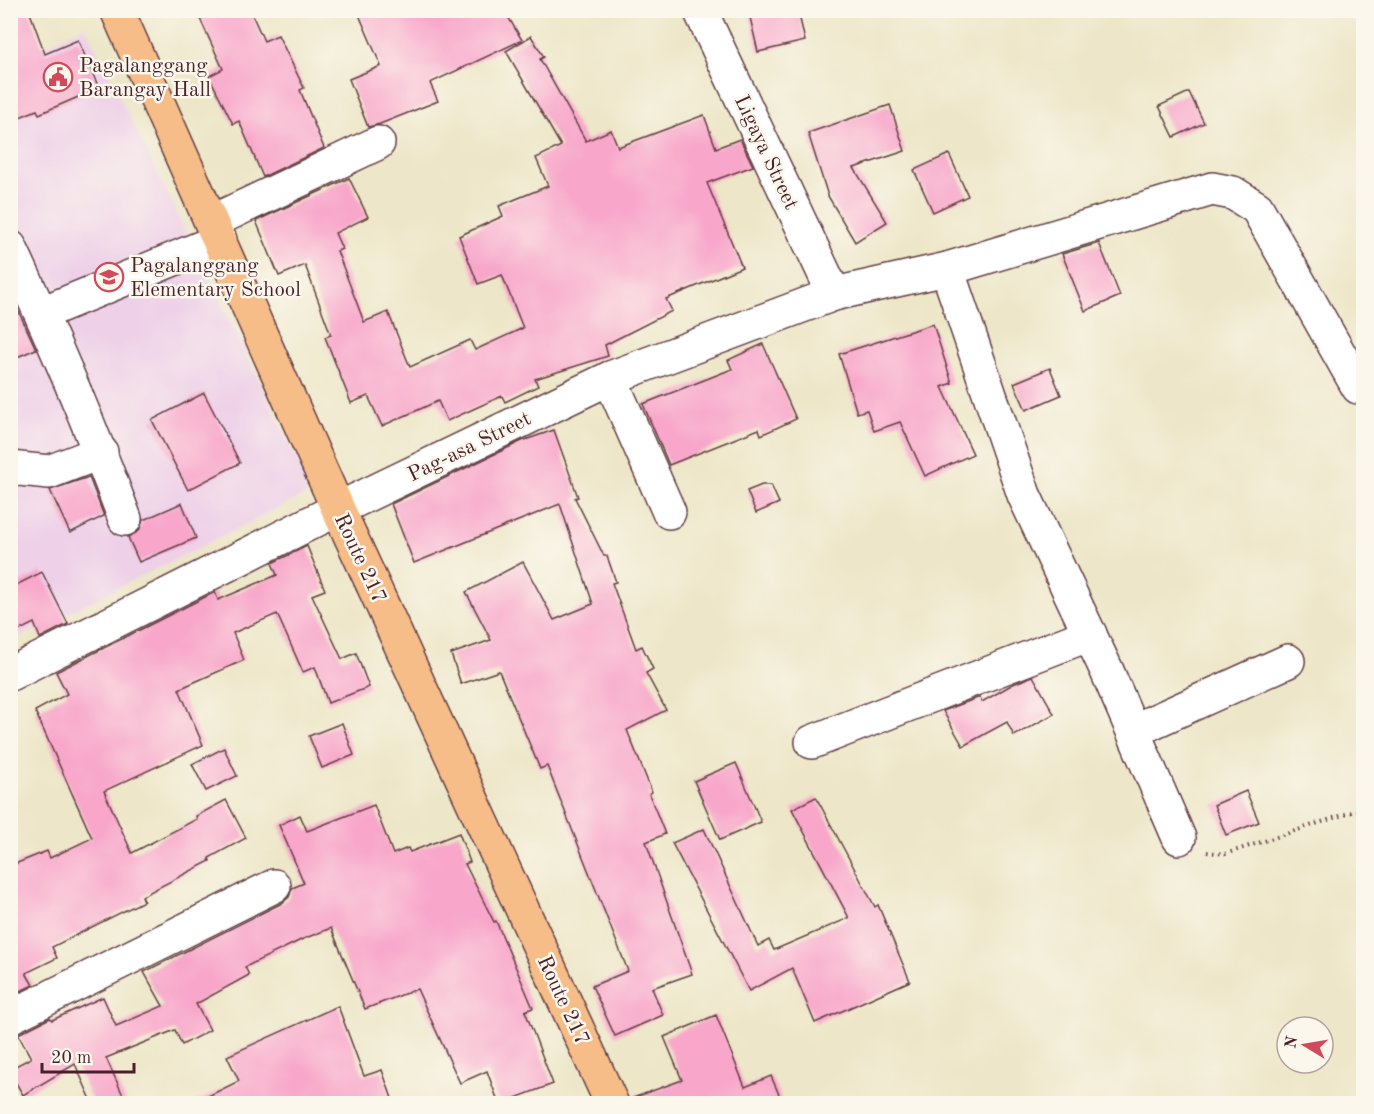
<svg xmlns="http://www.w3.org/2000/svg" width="1374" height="1114" viewBox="0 0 1374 1114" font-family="'Old Standard TT',serif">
<rect width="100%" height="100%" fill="#fbf7ec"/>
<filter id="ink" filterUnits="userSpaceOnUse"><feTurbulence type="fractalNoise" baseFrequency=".0167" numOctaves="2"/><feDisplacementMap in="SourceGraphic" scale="12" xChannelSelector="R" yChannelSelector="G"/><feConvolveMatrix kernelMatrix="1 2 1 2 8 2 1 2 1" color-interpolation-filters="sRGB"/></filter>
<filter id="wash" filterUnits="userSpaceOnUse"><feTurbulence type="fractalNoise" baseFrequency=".008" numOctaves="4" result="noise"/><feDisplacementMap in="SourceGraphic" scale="24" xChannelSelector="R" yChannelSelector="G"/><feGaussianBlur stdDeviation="1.35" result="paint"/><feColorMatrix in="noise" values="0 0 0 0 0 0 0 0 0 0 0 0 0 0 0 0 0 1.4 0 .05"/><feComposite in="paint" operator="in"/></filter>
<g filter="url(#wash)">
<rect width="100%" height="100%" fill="#ede6c8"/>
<!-- built -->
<polygon fill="#eed0e8" points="85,26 313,491 11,641 11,63"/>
<g id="blocks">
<!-- building -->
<g fill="#f8a7ca">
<polygon points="10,10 29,10 45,54 78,40 99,88 39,114 37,110 10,121"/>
<polygon points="196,10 250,10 264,41 278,35 304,88 300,90 324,148 263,177 239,121 233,124 209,76 223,69"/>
<polygon points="357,10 504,10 522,40 430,83 438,101 380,124 368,127 349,79 381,66"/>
<polygon points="761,10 798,10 805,41 758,52 749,13"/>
<polygon points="531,36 544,57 540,59 586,141 611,130 618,147 704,115 716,148 740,139 753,166 707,183 742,267 666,299 672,311 605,345 608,356 535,379 538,386 505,402 502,396 447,421 438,401 382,426 368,396 351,403 325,337 331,335 305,265 279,276 256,221 349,178 368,217 335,233 342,249 337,251 364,322 388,312 410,367 470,340 475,350 523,328 502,275 478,284 459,236 503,216 499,206 548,186 536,158 561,146 506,51"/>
<polygon points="1189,92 1204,123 1174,137 1159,106"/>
<polygon points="890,105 905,151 854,168 887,222 855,242 828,196 808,133"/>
<polygon points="949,154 968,196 933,212 914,170"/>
<polygon points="1099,243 1120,296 1085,311 1062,254"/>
<polygon points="10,293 36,349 10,360"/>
<polygon points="933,324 952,383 942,387 973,454 925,476 900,422 874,431 867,410 857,413 839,354"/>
<polygon points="763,344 796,419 761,435 759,429 669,465 643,404 732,369 728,360"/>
<polygon points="1050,368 1061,395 1026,410 1014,383"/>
<polygon points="204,393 240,463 188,490 152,420"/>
<polygon points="554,430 578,497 575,498 604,556 607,556 616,582 612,583 636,649 642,646 653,669 646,673 666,710 627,730 652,792 649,794 665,834 646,842 692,974 652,988 663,1015 615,1036 592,986 628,971 547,766 540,769 499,671 461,684 451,654 491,640 466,592 523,562 554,620 593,604 560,504 414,563 391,504 522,441"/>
<polygon points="89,477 104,516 70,533 50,490"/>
<polygon points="762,485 771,485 779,503 756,513 747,491"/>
<polygon points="182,503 196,538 139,562 128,537 139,531 143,520"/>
<polygon points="307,546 325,590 312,595 342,659 356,653 369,687 328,703 315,667 303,672 277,614 233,633 244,660 179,689 203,745 104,791 132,853 197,819 196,816 226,800 246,838 209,858 210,861 142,896 144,901 52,947 57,958 26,973 33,985 10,996 10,866 47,851 50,858 92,838 35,711 67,694 56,672 215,592 218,600 277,575 272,563"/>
<polygon points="42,572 68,624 40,638 34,623 10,635 10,588"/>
<polygon points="1033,676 1054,714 1014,736 1007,722 963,746 943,711 980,697 982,702 1013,684"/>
<polygon points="342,723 354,755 322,768 309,736"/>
<polygon points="224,748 237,776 206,791 192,764"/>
<polygon points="736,763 761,822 720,840 694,781"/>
<polygon points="1246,791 1259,822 1226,835 1214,805"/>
<polygon points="816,797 875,907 878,905 910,981 815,1023 792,968 749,991 672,843 704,829 758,946 769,940 774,950 849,918 792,809"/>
<polygon points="374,805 393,854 408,848 410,852 459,833 470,862 465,864 494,922 496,921 533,1008 525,1011 553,1084 499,1104 487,1071 460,1083 417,989 365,1009 331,928 303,939 245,967 249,975 196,1004 210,1030 182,1045 175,1030 106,1058 127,1104 93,1104 75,1064 23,1095 10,1073 10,1069 31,1058 18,1034 50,1018 52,1020 103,997 116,1026 163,1006 144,972 282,903 289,897 292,888 304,883 279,825 300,815 307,831"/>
<polygon points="338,1006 364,1076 382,1070 394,1104 192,1104 239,1081 227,1056"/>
<polygon points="716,1015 745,1087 771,1076 783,1104 630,1104 630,1099 682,1080 664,1037"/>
</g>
</g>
</g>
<g filter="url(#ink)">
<use href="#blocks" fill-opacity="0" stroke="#623d43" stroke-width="1.5"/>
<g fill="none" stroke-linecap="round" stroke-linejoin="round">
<!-- minor casing -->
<g stroke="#623d43" stroke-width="36">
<g id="minor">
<polyline points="700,10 834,294"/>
<polyline points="211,222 378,143"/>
<path d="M10,247C52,336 91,427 125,519"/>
<polyline points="947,269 1024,495 1107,671 1179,838"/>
<polyline points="42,313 220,240"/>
<polyline points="610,378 669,512"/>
<polyline points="10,468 49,472 101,452"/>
<polyline points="10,674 338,509 610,378 834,294 947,269 1212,189 1233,193 1257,208 1358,387"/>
<polyline points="1133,731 1288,661"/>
<polyline points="812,742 1090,634"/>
<polyline points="10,1017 274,886"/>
</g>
</g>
<!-- major casing -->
<g stroke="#623d43" stroke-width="36">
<polyline id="major" points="117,10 338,509 612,1104"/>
</g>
<!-- path -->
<polyline stroke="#623d43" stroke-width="4" stroke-dasharray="1.5 4.5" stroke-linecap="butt" points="1207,852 1225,854 1364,808"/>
<!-- minor -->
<use href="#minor" stroke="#fff" stroke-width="33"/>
<!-- major -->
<use href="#major" stroke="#f7bd88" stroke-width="33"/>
</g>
</g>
<!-- icons -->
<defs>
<g id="civic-ring" transform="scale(1.5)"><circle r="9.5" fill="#fbf7ec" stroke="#d1495b" stroke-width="1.5"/><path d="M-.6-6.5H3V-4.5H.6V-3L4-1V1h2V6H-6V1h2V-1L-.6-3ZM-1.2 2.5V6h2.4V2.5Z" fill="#d1495b"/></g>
<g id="school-ring" transform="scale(1.5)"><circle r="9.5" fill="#fbf7ec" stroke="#d1495b" stroke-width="1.5"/><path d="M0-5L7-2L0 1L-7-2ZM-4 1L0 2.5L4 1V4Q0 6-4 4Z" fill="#d1495b"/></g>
</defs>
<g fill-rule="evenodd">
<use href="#civic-ring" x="58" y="77"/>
<use href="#school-ring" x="109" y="277"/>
</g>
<g text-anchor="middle" stroke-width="5" stroke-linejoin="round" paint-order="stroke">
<!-- poi labels -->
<g font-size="21" fill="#4a1f2b" stroke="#fbf7ec" text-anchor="start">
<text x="79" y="72">Pagalanggang<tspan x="79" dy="24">Barangay Hall</tspan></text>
<text x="130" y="272">Pagalanggang<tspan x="130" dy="24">Elementary School</tspan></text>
</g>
<!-- street labels -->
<g font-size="21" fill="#4a1f2b" stroke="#fbf7ec">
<text transform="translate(767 152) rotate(65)" y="7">Ligaya Street</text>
<text transform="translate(469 446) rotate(-26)" y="7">Pag-asa Street</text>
<text transform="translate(361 558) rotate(65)" y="7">Route 217</text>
<text transform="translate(564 1000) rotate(65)" y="7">Route 217</text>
</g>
</g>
<!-- margin -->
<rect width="1374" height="1114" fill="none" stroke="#fbf7ec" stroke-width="36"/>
<!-- north arrow -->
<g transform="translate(1305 1045) rotate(281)"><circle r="28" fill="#fbf7ec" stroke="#b4a19f" stroke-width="1.5"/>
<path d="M0-4.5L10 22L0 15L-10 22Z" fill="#d1495b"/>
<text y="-9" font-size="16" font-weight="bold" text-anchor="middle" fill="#4a1f2b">N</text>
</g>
<!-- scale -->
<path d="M42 1063v9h92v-9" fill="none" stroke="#4a1f2b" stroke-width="3"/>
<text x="51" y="1063" font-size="18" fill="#4a1f2b" stroke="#fbf7ec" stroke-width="4.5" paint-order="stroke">20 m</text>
</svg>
